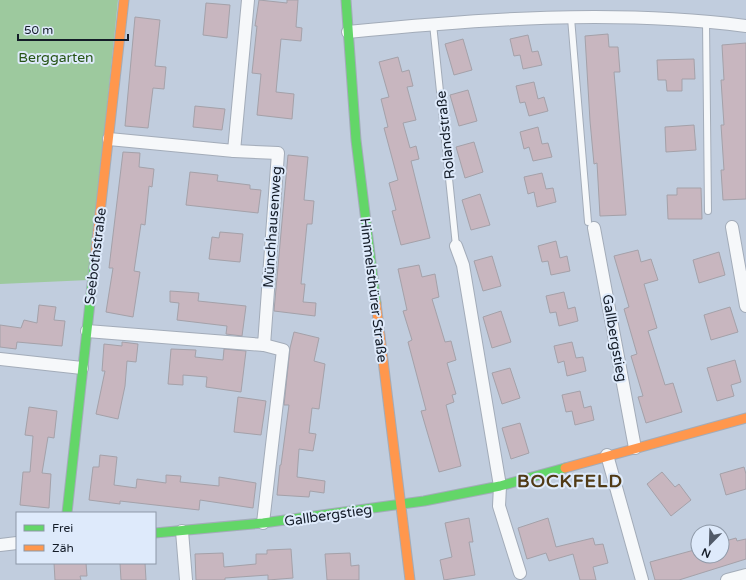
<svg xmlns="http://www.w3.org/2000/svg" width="746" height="580" viewBox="0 0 746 580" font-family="'Varela Round',sans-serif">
<rect width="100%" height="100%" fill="#c1cdde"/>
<!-- green -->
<polygon fill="#9dc99e" points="0,0 118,0 89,280 0,284"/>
<!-- building -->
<g fill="#c8b6bf" stroke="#a4a1a9">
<polygon points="259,0 287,3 287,0 298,0 296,27 302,28 301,41 281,39 276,92 294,94 292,119 257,115 261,74 252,73 257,26 255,26"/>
<polygon points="206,3 230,5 227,38 203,35"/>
<polygon points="135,17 160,20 155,66 166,67 164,89 153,88 148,128 125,126"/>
<polygon points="608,34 609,47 618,47 620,72 614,72 626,215 600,216 597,163 594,164 590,121 585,36"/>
<polygon points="528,35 532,52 538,51 542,65 523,69 520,55 514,56 510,39"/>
<polygon points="463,39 472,70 454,75 445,44"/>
<polygon points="746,43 746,199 723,200 721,170 724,170 721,125 724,125 721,80 724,80 722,45"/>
<polygon points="398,57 402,72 409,70 413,86 407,87 416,120 403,123 410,148 416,146 419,159 411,161 430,238 401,245 392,211 396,210 389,183 398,180 384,128 388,127 381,99 389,97 379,62"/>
<polygon points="694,59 695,79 682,79 682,91 667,91 666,80 658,80 657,60"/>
<polygon points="534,82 538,99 544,97 548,111 529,116 525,102 520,103 516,86"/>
<polygon points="468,90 477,121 459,126 450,95"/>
<polygon points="195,106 225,109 222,130 193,127"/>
<polygon points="694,125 696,150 666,152 665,127"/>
<polygon points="538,127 542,144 548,143 552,157 533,161 529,147 524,149 520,132"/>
<polygon points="474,142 483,172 465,178 456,147"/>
<polygon points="123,152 140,153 139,167 154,169 152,187 149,186 145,225 141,224 134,271 140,272 133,317 106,312 113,268 109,268"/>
<polygon points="288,155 308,157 304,200 314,201 312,224 307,224 301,284 305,284 303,302 316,303 315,316 274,311"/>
<polygon points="190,172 218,175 217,181 250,185 250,189 261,190 258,213 186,205"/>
<polygon points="542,173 546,189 553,188 556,202 537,207 534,192 528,194 524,177"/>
<polygon points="677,188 701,188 702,219 668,219 667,195 677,195"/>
<polygon points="480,194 490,225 471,230 462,200"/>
<polygon points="220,232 243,234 240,262 209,259 212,237 219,238"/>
<polygon points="556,241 560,258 567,256 570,271 551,275 548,261 542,262 538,246"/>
<polygon points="638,250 641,262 651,259 658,280 644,284 657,328 648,331 665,385 673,383 682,412 646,423 638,397 643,396 631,356 637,354 624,309 629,307 614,256"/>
<polygon points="719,252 725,275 699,283 693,260"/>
<polygon points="492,256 501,286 483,291 474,261"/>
<polygon points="419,265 422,277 435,274 439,297 432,299 445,342 451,341 456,360 447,363 456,394 452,395 454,402 446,405 461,466 439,472 421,411 426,410 408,342 412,340 403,311 407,310 398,269"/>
<polygon points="170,291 199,293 198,301 246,306 242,336 226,334 227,326 177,320 179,303 170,302"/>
<polygon points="564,292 568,309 575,307 578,321 559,326 556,312 550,313 546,296"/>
<polygon points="39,305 56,307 54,320 65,321 62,346 17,342 16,349 0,347 0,325 21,328 24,320 37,323"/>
<polygon points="730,307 738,332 711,340 704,315"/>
<polygon points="501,311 511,342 492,348 483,317"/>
<polygon points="294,332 319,338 314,361 325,364 319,409 312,408 309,433 316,434 313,451 299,449 297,477 325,481 324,493 310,491 309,497 277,495 280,465 281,465 289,405 284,405 290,348"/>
<polygon points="122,342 138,344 136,362 127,361 125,386 118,419 96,414 105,371 102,371 104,344 122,346"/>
<polygon points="572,342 576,358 583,357 586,371 567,376 564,361 558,363 554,346"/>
<polygon points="171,349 196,350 195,357 223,360 224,349 246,351 241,392 206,387 207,377 183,375 183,385 168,384"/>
<polygon points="735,360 741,382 731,385 734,396 717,401 707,368"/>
<polygon points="510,368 520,398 502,404 492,373"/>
<polygon points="580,391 584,408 591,406 594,420 575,425 572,411 566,412 562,395"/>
<polygon points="238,397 266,401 261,435 234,432"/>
<polygon points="29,407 57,411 54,438 48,437 42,473 51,474 49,508 20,505 23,472 30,472 33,436 25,435"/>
<polygon points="520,423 529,453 511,459 502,428"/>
<polygon points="100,455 117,457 114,485 136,488 137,479 166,483 166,475 181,476 180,482 219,486 219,477 256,483 253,508 200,500 199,510 120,501 120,504 89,500 93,467 99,467"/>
<polygon points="744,467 746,474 746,489 726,495 720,474"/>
<polygon points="662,472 675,487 679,484 691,500 671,516 647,484"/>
<polygon points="469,518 473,542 469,542 475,575 444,580 440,560 452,557 445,523"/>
<polygon points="548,518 556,547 593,538 595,545 603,544 608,563 593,567 596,580 580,580 573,554 549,561 546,553 527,559 518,528"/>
<polygon points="736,538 737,541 746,539 746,559 679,580 655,580 650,562 698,549 698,556 722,556 722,542"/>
<polygon points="291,549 293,578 268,580 268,575 225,578 225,580 196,580 195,554 223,553 224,567 256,564 256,554 267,554 267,550"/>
<polygon points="350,553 351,566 359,565 359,580 327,580 325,554"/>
<polygon points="54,563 86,563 87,576 80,576 81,580 55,580"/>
<polygon points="120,563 145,563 146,580 121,580"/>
</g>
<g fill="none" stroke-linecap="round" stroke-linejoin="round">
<!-- lane casing -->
<g stroke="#a3acb9" stroke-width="8">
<g id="lane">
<polyline points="571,18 588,222"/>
<polyline points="706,21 708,211"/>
<polyline points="433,24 456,246"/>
</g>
</g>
<!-- street casing -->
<g stroke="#a3acb9" stroke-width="14">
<g id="street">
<path d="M348,32C480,19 614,9 746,26"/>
<polyline points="109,139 234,151 248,0"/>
<polyline points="732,227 746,306"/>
<polyline points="594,228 635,448"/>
<polyline points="456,246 463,265 500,486 499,506 520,573"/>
<polyline points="87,331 264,345 278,153 234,151"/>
<polyline points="0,359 82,368"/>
<polyline points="607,455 642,580"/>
<polyline points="263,523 283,350 264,345"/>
<polyline points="182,531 186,580"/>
<polyline points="0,545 17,543"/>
<polyline points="727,580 746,575"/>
</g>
</g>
<!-- fast casing -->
<g stroke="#a3acb9" stroke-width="11">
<g id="fast">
<polyline points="346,0 356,140 376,303"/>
<polyline points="67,513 95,257"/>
<polyline points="155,533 263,523 424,501 500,486 565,468"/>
</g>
</g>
<!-- slow casing -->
<g stroke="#a3acb9" stroke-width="11">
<g id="slow">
<polyline points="95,257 124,0"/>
<polyline points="376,303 410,580"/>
<polyline points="565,468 746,418"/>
</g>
</g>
<!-- lane -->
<use href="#lane" stroke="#f6f8fa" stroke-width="6"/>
<!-- street -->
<use href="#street" stroke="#f6f8fa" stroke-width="12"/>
<!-- fast -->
<use href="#fast" stroke="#63d668" stroke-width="9"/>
<!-- slow -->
<use href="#slow" stroke="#ff974d" stroke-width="9"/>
</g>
<g text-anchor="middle" stroke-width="4" stroke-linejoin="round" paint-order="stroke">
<!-- park labels -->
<g font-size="14" fill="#275517" stroke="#deeafb">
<text x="56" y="62">Berggarten</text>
</g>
<!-- street labels -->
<g font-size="14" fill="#141c28" stroke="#deeafb">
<text transform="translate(445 135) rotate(-96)" y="5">Rolandstraße</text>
<text transform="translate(272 227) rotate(-86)" y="5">Münchhausenweg</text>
<text transform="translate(95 256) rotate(-83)" y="5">Seebothstraße</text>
<text transform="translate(374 290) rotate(83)" y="5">Himmelsthürer Straße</text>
<text transform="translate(615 338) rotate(80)" y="5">Gallbergstieg</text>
<text transform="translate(328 515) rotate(-8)" y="5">Gallbergstieg</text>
</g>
<!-- district labels -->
<g font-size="18" font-weight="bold" letter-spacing="1" fill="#503a15" stroke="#deeafb">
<text x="570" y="487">BOCKFELD</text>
</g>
</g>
<!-- legend -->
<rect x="16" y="512" width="140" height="52" fill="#deeafb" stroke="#8d98a7"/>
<rect x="24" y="525" width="20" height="6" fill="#63d668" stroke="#8d98a7"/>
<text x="52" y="532" font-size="12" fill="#141c28">Frei</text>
<rect x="24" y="545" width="20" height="6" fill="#ff974d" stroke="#8d98a7"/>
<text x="52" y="552" font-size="12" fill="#141c28">Zäh</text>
<!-- north arrow -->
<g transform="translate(710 544) rotate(203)"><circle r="19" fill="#deeafb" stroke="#8d98a7"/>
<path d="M0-3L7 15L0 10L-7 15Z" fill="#515a68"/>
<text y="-6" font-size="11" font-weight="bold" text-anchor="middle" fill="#141c28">N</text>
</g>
<!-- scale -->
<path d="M18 34v6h110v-6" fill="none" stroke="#141c28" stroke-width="2"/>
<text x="24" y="34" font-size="12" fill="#141c28" stroke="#deeafb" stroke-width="3" paint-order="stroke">50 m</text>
</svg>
